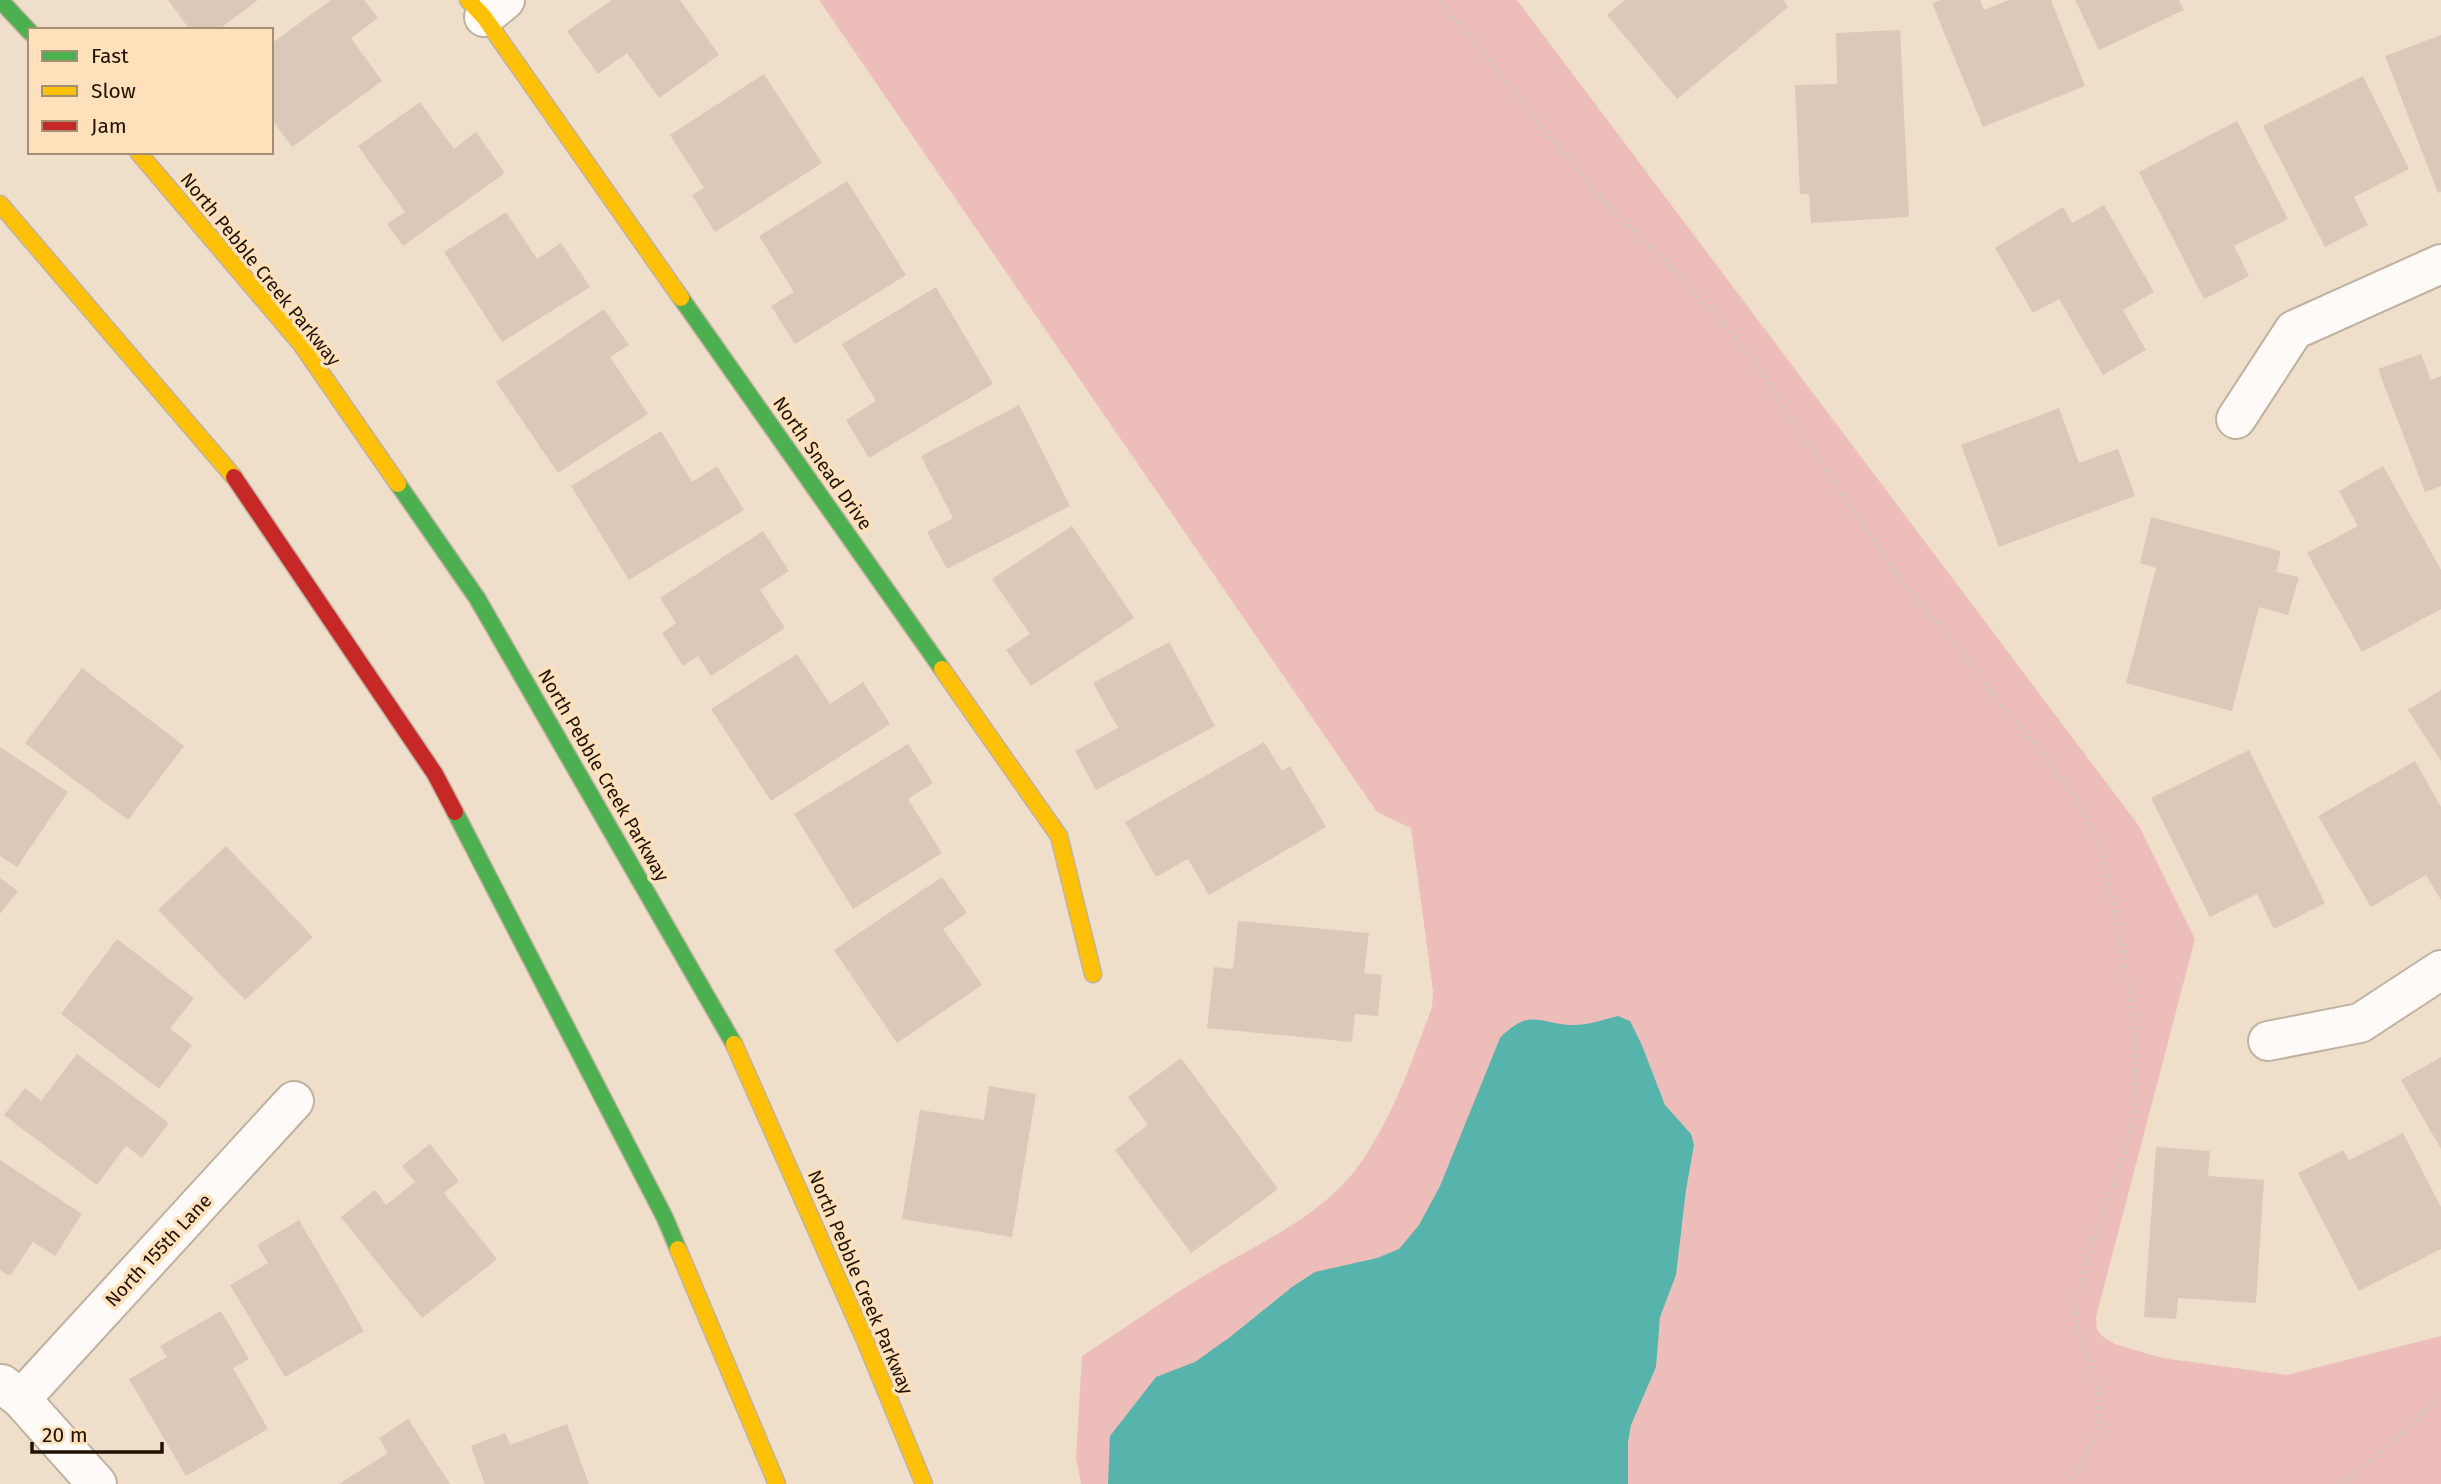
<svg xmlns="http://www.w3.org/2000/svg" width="2441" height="1484" viewBox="0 0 2441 1484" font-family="'Fira Sans',sans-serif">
<rect width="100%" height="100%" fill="#efdfca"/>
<!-- green -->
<path fill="#edbeb9" d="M819,0H1517L2139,826L2195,939L2096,1317L2097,1329L2102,1336L2115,1344L2162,1358L2287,1375L2441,1336V1484H1081L1076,1457L1082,1356C1122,1330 1161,1302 1202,1277C1260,1242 1326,1216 1364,1158C1395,1111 1413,1059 1432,1007L1433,991L1411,828L1377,812Z"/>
<!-- water -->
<path fill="#57b4ac" d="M1618,1016L1630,1021L1641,1043L1665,1105L1691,1134L1694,1145L1686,1190L1676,1275L1660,1317L1656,1367L1631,1425L1628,1442V1484H1108L1110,1436L1156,1377L1195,1362L1230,1337L1292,1287L1315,1272L1377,1258L1399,1249L1419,1225L1440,1186L1500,1038C1531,1007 1538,1024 1573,1025C1588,1025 1603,1020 1618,1016Z"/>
<!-- building -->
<g fill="#dbc8b8">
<polygon points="168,0 258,0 218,30 190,30"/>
<polygon points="331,0 364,0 378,18 351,38 382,81 292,147 271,118 271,44"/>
<polygon points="612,0 680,0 719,55 659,98 627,53 598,74 567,31"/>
<polygon points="1625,0 1783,0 1788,7 1677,99 1607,15"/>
<polygon points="1940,0 1980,0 1984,10 2009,0 2051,0 2085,86 1983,127 1932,3"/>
<polygon points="2075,0 2179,0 2184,10 2099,50"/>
<polygon points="1900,30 1909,217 1811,223 1809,194 1800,194 1795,85 1837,84 1836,33"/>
<polygon points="2441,35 2441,192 2438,193 2385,56"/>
<polygon points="764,74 822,163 715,232 692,195 704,188 670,135"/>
<polygon points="2363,76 2409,169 2354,197 2368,225 2325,247 2263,126"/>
<polygon points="420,102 454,149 476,132 505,173 403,246 387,224 405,212 358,146"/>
<polygon points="2237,121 2288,219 2234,246 2249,276 2204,299 2139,172"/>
<polygon points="847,181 906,275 795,344 771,306 794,292 759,236"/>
<polygon points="2104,205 2154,292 2123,310 2146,350 2103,375 2059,299 2033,313 1995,248 2063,207 2072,223"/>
<polygon points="506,212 537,259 561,243 590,287 502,342 444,252"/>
<polygon points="936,287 993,384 869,458 846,420 876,401 842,344"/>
<polygon points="604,309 629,345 610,357 648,414 558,473 496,382"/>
<polygon points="2421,354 2431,380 2441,376 2441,486 2425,492 2378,369"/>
<polygon points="1019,405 1070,506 947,569 927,532 953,518 921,456"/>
<polygon points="2059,408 2079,463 2118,449 2135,496 1999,547 1961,445"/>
<polygon points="661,431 692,482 717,466 744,510 629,580 571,486"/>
<polygon points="2383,466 2441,570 2441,609 2362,652 2307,553 2358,526 2339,491"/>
<polygon points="2151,517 2281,551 2276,572 2299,577 2288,615 2259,607 2232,711 2126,683 2156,568 2140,563"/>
<polygon points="1072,526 1134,618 1031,686 1006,650 1030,634 992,579"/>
<polygon points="763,531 789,571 760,590 785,628 711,676 698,656 683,666 662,633 676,623 660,598"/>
<polygon points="1169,642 1215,726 1096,790 1075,751 1118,728 1093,683"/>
<polygon points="797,654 830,704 863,682 890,724 771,801 711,709"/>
<polygon points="82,668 184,746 128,820 25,743"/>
<polygon points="2441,690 2441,761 2408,710"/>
<polygon points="1264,742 1282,771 1290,766 1326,827 1209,895 1188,859 1156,877 1125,822"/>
<polygon points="908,744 933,783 908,799 942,853 853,909 794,814"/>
<polygon points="0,747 68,792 17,867 0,856"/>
<polygon points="2249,750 2325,903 2274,929 2257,894 2210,917 2151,798"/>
<polygon points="2415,761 2441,807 2441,900 2426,875 2371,907 2318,816"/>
<polygon points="226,846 313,937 245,1000 158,910"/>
<polygon points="942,877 967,913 943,929 982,985 897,1043 834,950"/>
<polygon points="0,878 18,891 0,914"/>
<polygon points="1238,921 1369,933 1364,973 1382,975 1378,1016 1355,1014 1352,1042 1207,1028 1214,967 1233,969"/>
<polygon points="117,939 194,998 170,1029 192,1045 159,1089 61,1014"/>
<polygon points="77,1054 169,1123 142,1158 126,1146 97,1185 4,1115 25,1088 41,1101"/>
<polygon points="2441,1057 2441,1149 2401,1080"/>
<polygon points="1181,1058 1278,1189 1191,1253 1115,1150 1148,1125 1128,1097"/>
<polygon points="989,1086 1036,1094 1012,1237 902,1219 920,1110 984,1120"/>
<polygon points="2403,1133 2441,1207 2441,1249 2359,1291 2298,1173 2343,1150 2349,1160"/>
<polygon points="430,1144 459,1181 444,1193 497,1259 422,1318 341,1217 375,1190 386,1205 415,1182 402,1166"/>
<polygon points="2156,1147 2210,1151 2208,1176 2264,1180 2256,1303 2178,1298 2176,1319 2144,1317"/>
<polygon points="0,1160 82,1214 55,1256 33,1242 10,1276 0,1270"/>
<polygon points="299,1220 364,1331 285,1377 230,1285 268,1263 257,1245"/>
<polygon points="221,1311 249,1359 233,1368 268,1429 186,1476 129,1379 167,1357 160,1346"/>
<polygon points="408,1419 450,1484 339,1484 388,1453 379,1438"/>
<polygon points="567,1424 589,1484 485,1484 471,1446 505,1433 510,1445"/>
</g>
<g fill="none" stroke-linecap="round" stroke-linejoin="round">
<!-- street casing -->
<g stroke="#c0b1a0" stroke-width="42">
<g id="street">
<polyline points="484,17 505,0"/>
<polyline points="2236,419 2294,330 2441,264"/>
<polyline points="2268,1041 2360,1023 2441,970"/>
<polyline points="2,1384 21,1399 97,1484"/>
<polyline points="21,1399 294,1101"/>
</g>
</g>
<!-- fast casing -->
<g stroke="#c0b1a0" stroke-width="19">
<g id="fast">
<polyline points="0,0 30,32"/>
<polyline points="681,298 942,669"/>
<polyline points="398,484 477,598 734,1044"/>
<polyline points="455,812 665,1218 678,1249"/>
</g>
</g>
<!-- slow casing -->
<g stroke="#c0b1a0" stroke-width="19">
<g id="slow">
<polyline points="468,0 484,17 681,298"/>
<polyline points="138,152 301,344 398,484"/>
<polyline points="0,204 234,477"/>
<polyline points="942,669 1059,836 1093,974"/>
<polyline points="734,1044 864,1338 924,1484"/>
<polyline points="678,1249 777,1484"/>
</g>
</g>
<!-- jam casing -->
<g stroke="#c0b1a0" stroke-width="19">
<polyline id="jam" points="234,477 435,774 455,812"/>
</g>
<!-- path -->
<g stroke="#cfcac3" stroke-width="4.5" stroke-dasharray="2 5" stroke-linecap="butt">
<path d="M1440,0L1594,191L1680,276L1729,330L1756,365L1891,567L2052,766C2066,785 2080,803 2090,824C2104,855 2110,889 2116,921C2129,988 2145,1060 2131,1127C2118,1189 2083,1247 2077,1310C2076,1328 2081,1341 2087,1356C2111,1413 2101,1436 2068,1484"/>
<polyline points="2341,1484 2403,1433 2441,1395"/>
</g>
<!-- street -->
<use href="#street" stroke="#fdfaf7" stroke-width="38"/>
<!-- fast -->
<use href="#fast" stroke="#4caf50" stroke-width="16"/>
<!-- slow -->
<use href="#slow" stroke="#ffc107" stroke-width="16"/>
<!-- jam -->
<use href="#jam" stroke="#c62828" stroke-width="16"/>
</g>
<g text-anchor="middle" stroke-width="7" stroke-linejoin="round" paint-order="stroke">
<!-- street labels -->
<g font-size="19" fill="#1f1202" stroke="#fee0bb">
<text transform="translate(261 269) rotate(51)" y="7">North Pebble Creek Parkway</text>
<text transform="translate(823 463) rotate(55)" y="7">North Snead Drive</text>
<text transform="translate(604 775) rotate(60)" y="7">North Pebble Creek Parkway</text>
<text transform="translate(158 1250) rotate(-47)" y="7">North 155th Lane</text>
<text transform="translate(861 1282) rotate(67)" y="7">North Pebble Creek Parkway</text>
</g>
</g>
<!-- legend -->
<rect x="28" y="28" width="245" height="126" fill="#fee0bb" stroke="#a58e71" stroke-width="2"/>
<rect x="42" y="51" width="35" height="10" fill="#4caf50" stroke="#a58e71" stroke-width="2"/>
<text x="91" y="63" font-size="21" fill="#1f1202">Fast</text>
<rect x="42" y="86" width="35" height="10" fill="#ffc107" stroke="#a58e71" stroke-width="2"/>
<text x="91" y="98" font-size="21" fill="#1f1202">Slow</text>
<rect x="42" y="121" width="35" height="10" fill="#c62828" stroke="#a58e71" stroke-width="2"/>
<text x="91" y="133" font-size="21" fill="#1f1202">Jam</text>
<!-- scale -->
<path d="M32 1442v10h130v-10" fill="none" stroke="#1f1202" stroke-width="3.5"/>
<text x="42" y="1442" font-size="21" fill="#1f1202" stroke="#fee0bb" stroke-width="5" paint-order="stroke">20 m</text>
</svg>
